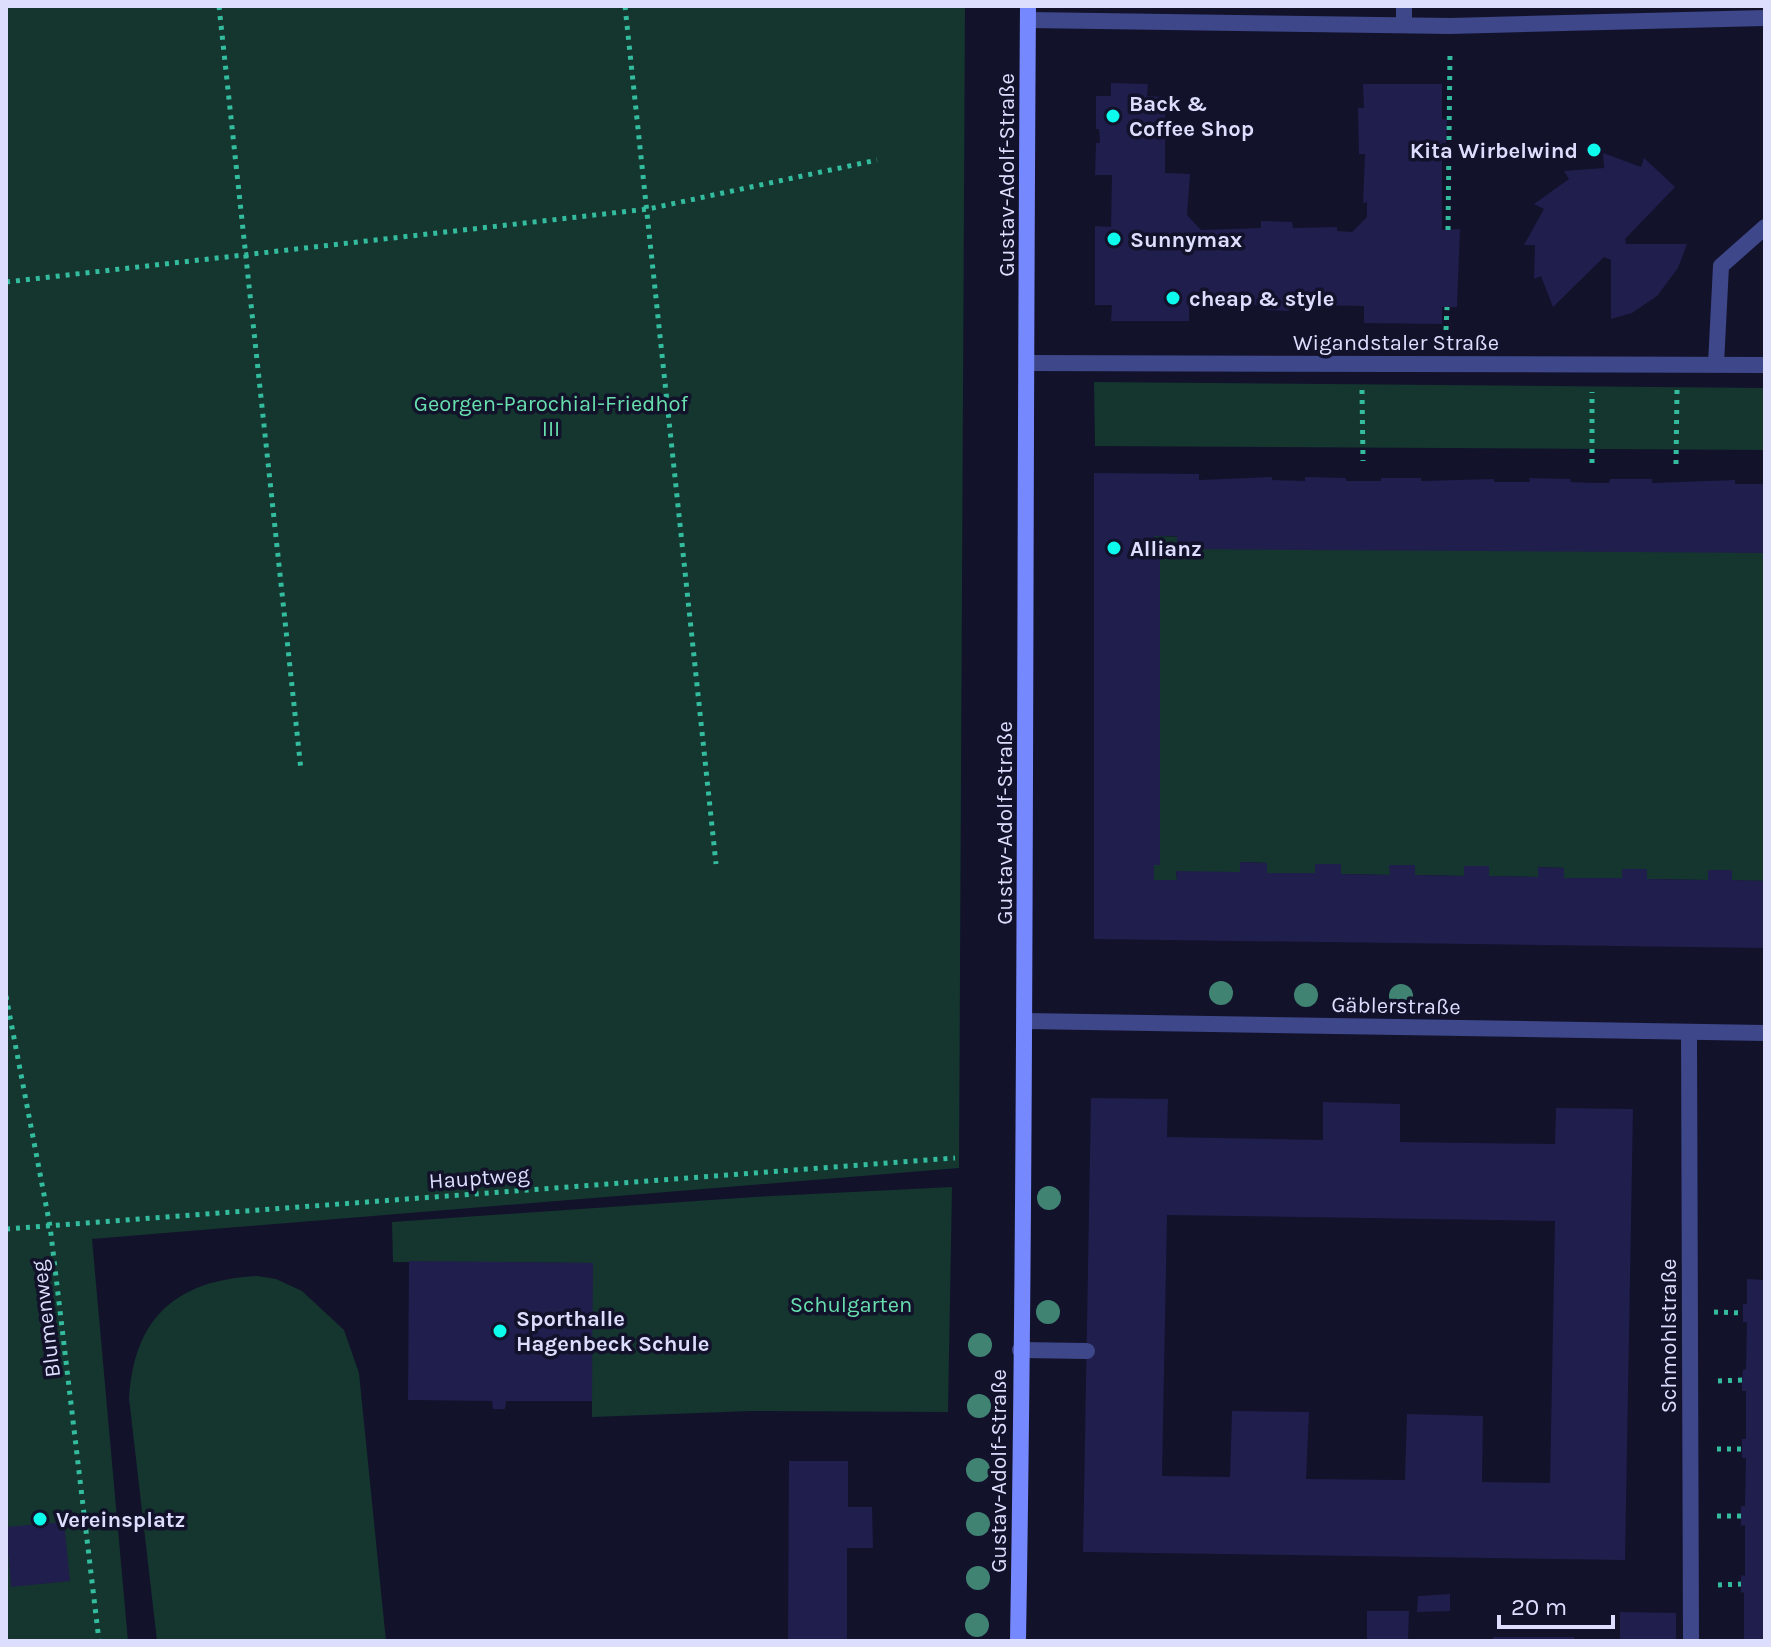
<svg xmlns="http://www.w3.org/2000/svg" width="1771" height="1647" viewBox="0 0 1771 1647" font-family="Karla,sans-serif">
<rect width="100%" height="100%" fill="#12122b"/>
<!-- green -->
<g fill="#15352f">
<polygon points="6,6 965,6 959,1168 92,1239 128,1641 6,1641"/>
<polygon points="1094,382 1765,388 1765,450 1095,446"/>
<polygon points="1154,536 1765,553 1765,881 1647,879 1646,869 1622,869 1622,878 1564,878 1564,868 1539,867 1538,877 1489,876 1489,866 1465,866 1464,876 1415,875 1415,865 1390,865 1390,875 1341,874 1340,864 1315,864 1315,873 1267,873 1266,863 1241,862 1240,872 1176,872 1177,880 1154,880 1154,865 1160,864 1160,552 1154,552"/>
<polygon points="952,1187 948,1412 751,1411 592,1417 592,1263 393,1262 392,1222 754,1197"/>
<path d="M257,1276L276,1279L302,1291L344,1330L359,1373L386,1641H157L129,1398C134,1317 177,1280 257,1276Z"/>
</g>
<!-- building -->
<g fill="#201e4c" fill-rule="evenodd">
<polygon points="1111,83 1148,84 1147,96 1165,97 1165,173 1190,174 1187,215 1201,230 1261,228 1261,221 1292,222 1293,228 1337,227 1337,231 1352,232 1367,217 1367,202 1363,203 1365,154 1359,154 1358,108 1364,108 1363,84 1442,84 1442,119 1447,120 1446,143 1442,143 1442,230 1460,229 1457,307 1442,307 1442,324 1364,323 1364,306 1288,305 1289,311 1265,310 1265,305 1189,304 1189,321 1111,321 1112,305 1095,305 1095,226 1111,227 1112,175 1095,175 1096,143 1100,143 1099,129 1096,129 1096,96 1111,96"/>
<polygon points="1603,153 1641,167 1644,158 1675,187 1625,239 1626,244 1687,244 1678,268 1657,296 1632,313 1611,319 1611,260 1604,257 1553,307 1541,276 1534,279 1535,245 1524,245 1544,209 1534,204 1569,179 1564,171 1604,168"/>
<polygon points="1094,473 1199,474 1199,480 1272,477 1272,480 1305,481 1305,477 1346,478 1346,481 1381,481 1381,478 1421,478 1421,481 1494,479 1494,482 1530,482 1529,478 1570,479 1571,482 1591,483 1609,483 1610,479 1652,479 1652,483 1735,480 1735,484 1765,484 1765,553 1177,549 1177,536 1154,536 1154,552 1160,552 1160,865 1154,865 1154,880 1177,880 1176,871 1240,872 1240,862 1267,863 1267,873 1315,873 1315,864 1341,864 1341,874 1390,875 1389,865 1415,865 1415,875 1464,876 1464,866 1489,866 1489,876 1538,877 1538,867 1564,868 1564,878 1622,878 1622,869 1647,869 1647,879 1708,880 1708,870 1732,870 1732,880 1765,881 1765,948 1094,939"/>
<path d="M1091,1098L1168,1099L1167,1137L1323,1140V1102L1400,1104V1142L1555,1144L1556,1108L1633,1109L1625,1560L1083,1552ZM1167,1215L1555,1221L1550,1483L1482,1482L1483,1416L1407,1414L1405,1480L1306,1479L1309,1412L1232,1411L1230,1477L1162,1476Z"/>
<polygon points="409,1261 593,1263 592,1401 506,1401 505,1409 493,1409 492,1401 408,1400"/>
<polygon points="1747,1279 1765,1280 1765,1641 1744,1641 1744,1592 1741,1593 1741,1575 1745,1576 1745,1525 1741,1526 1741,1506 1745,1506 1746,1458 1742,1458 1742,1439 1746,1439 1746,1391 1742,1391 1742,1380 1743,1370 1746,1369 1747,1322 1743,1322 1743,1304 1747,1304"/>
<polygon points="789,1461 848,1461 848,1507 872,1507 873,1548 847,1548 847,1641 788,1641"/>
<polygon points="64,1522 70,1581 11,1587 6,1527"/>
<polygon points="1450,1594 1450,1611 1417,1612 1418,1596"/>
<polygon points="1367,1611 1409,1611 1408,1641 1367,1641"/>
<polygon points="1620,1612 1676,1613 1676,1641 1620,1641"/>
<rect x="1493" y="1637" width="81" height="4"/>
</g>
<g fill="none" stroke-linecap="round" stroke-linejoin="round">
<!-- path -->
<g stroke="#33bc9e" stroke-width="5" stroke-dasharray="4 6" stroke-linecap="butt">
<polyline points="219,6 301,770"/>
<polyline points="625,6 716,864"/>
<polyline points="1448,230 1450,51"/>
<polyline points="6,282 648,209 877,160"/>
<polyline points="1446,330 1447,307"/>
<polyline points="1362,390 1363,461"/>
<polyline points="1592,463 1592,392"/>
<polyline points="1676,464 1677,390"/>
<polyline points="6,996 50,1226 99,1641"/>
<polyline points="6,1229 955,1158"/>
<polyline points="1714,1312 1743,1313"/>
<polyline points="1718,1381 1742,1380"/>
<polyline points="1717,1449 1742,1449"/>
<polyline points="1717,1516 1741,1516"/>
<polyline points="1718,1585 1741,1584"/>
</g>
<!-- lane -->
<g stroke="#3e4789" stroke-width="16">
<polyline points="1028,20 1450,26 1765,18"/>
<polyline points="1404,25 1404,6"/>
<polyline points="1716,364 1721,266 1765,227"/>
<polyline points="1020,1350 1087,1351"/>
</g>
<!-- street -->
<g stroke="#3e4789" stroke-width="16">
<polyline points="1027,363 1765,365"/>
<polyline points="1026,1021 1765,1033"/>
<polyline points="1689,1032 1691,1641"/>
</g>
<!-- secondary -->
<path stroke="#7688fd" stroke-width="16" d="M1018,1641C1027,1096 1024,551 1028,6"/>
</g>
<!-- trees -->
<g fill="#418373">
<circle cx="1221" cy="993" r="12"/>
<circle cx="1306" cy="995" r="12"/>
<circle cx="1401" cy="996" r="12"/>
<circle cx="1049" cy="1198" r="12"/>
<circle cx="1048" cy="1312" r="12"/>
<circle cx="980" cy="1345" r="12"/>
<circle cx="979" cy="1406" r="12"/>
<circle cx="978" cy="1470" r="12"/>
<circle cx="978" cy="1524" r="12"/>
<circle cx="978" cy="1578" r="12"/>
<circle cx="977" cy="1625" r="12"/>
</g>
<!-- markers -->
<g fill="#0cfbed" stroke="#12122b" stroke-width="3">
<circle cx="1113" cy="116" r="8"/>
<circle cx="1594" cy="150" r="8"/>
<circle cx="1114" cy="239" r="8"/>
<circle cx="1173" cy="298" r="8"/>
<circle cx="1114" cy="548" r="8"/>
<circle cx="500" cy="1331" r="8"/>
<circle cx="40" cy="1519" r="8"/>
</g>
<g text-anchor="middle" stroke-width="7" stroke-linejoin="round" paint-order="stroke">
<!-- poi labels -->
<g font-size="22" font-weight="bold" fill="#dddefe" stroke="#12122b" text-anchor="start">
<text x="1129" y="111">Back &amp;<tspan x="1129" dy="25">Coffee Shop</tspan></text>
<text x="1578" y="158" text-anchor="end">Kita Wirbelwind</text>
<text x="1130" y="247">Sunnymax</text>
<text x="1189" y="306">cheap &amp; style</text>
<text x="1130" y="556">Allianz</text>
<text x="516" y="1326">Sporthalle<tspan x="516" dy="25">Hagenbeck Schule</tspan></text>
<text x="56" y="1527">Vereinsplatz</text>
</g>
<!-- street labels -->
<g font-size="22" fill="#dddefe" stroke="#12122b">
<text transform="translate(1006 175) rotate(-90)" y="8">Gustav-Adolf-Straße</text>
<text x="1396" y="350">Wigandstaler Straße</text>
<text transform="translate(1004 823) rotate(-90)" y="8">Gustav-Adolf-Straße</text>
<text transform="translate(1396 1005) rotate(1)" y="8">Gäblerstraße</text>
<text transform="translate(479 1177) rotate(-4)" y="8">Hauptweg</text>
<text transform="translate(45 1319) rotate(-97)" y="8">Blumenweg</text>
<text transform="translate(1668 1336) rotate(-90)" y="8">Schmohlstraße</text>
<text transform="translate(998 1471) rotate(-90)" y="8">Gustav-Adolf-Straße</text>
</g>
<!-- park labels -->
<g font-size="22" fill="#68dfae" stroke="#12122b">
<text x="551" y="411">Georgen-Parochial-Friedhof<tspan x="551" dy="25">III</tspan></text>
<text x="851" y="1312">Schulgarten</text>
</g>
</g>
<!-- border -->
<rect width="1771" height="1647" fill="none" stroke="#dddefe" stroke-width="16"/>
<!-- scale -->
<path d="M1499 1615v12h114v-12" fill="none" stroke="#dddefe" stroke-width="4"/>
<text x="1511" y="1615" font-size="24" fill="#dddefe" stroke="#12122b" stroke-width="6" paint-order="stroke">20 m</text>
</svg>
